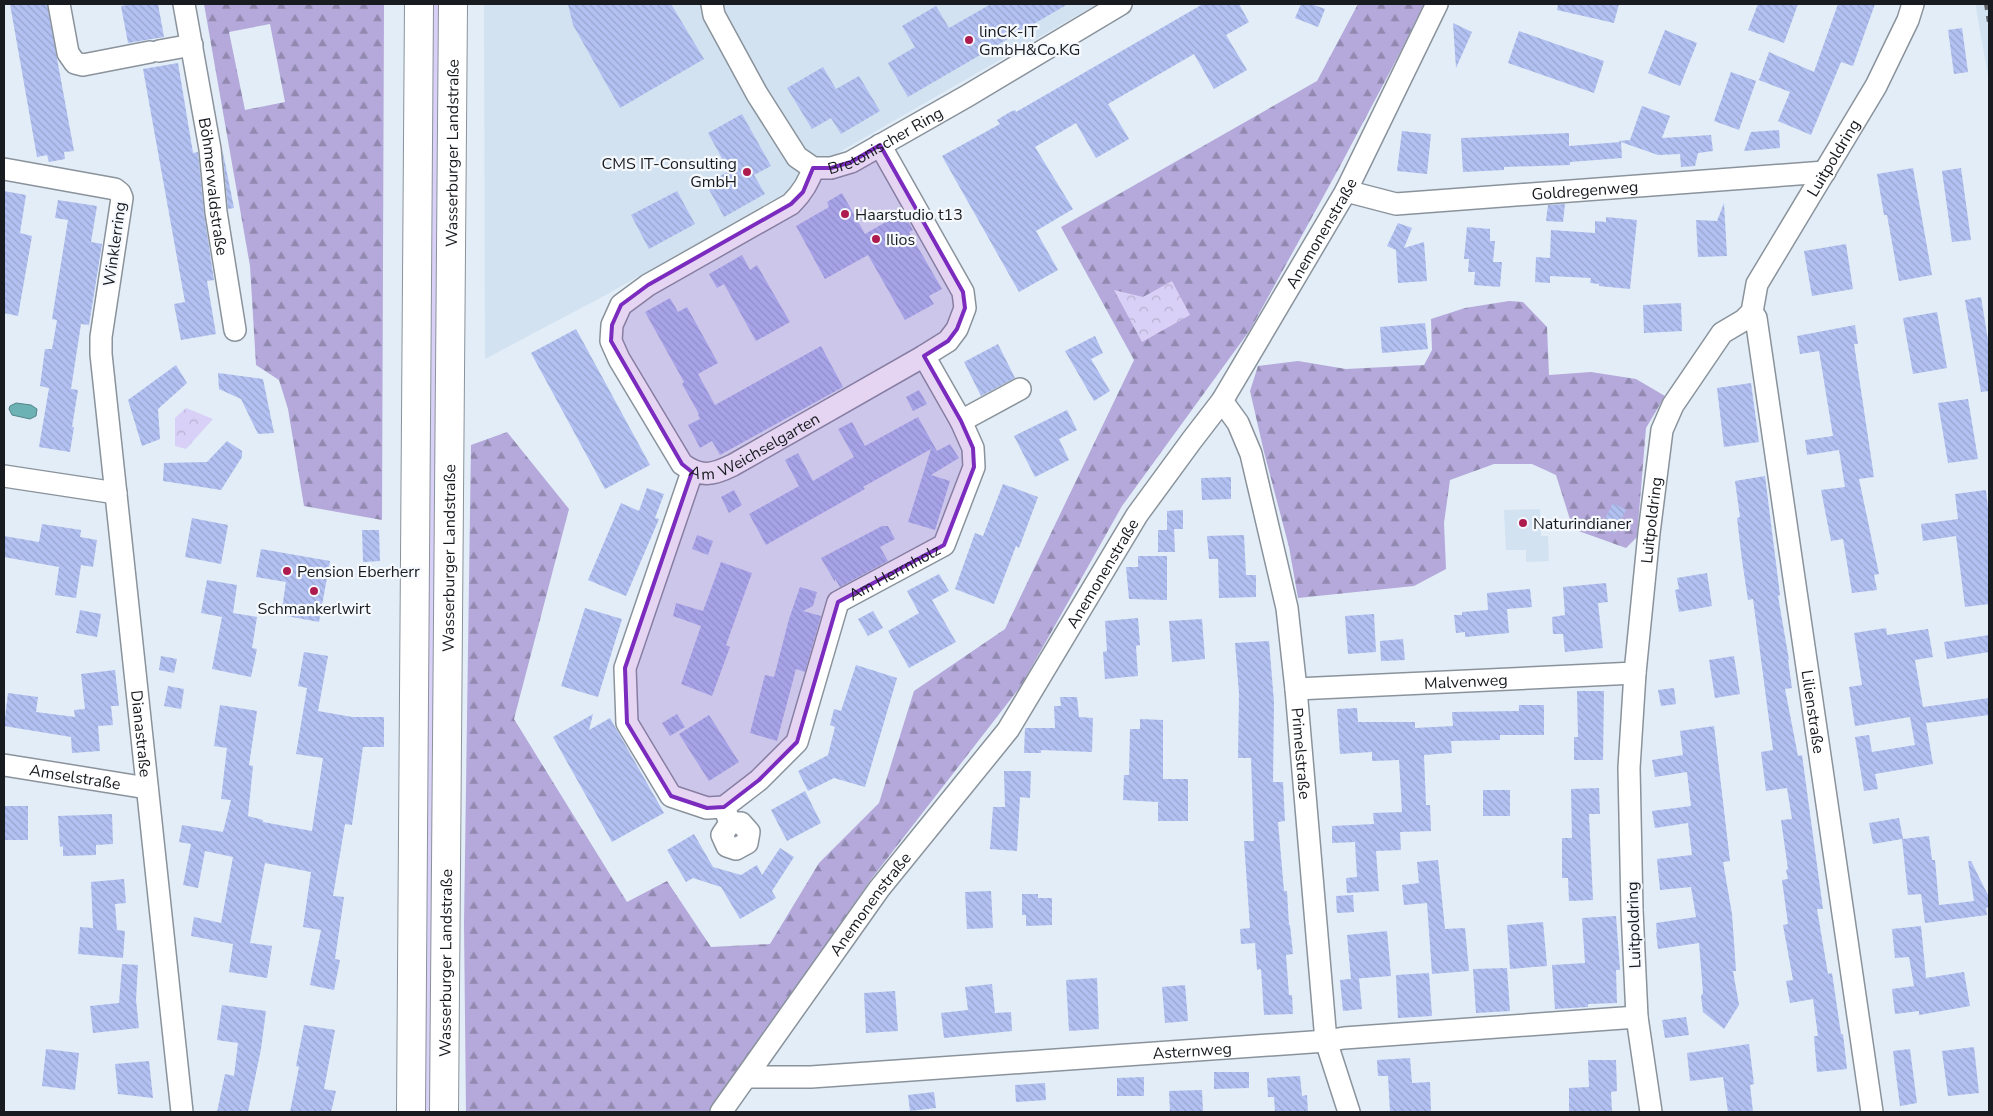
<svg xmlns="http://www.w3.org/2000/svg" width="1993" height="1116" viewBox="0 0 1993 1116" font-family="'Nunito Sans',sans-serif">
<defs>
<pattern id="forest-firs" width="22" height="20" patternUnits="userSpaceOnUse" patternTransform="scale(1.25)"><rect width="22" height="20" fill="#b4a9da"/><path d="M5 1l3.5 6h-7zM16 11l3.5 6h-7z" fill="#9189b0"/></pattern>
<pattern id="park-crowns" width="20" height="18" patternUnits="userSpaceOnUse" patternTransform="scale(1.25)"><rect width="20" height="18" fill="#d8d0f6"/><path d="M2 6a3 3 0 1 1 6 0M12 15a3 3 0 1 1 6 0" fill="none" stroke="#b9b2d2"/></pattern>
<pattern id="building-back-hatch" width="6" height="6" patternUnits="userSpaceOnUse" patternTransform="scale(1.25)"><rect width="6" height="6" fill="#b2c1f2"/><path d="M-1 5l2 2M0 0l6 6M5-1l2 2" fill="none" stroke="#98a5cf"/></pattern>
</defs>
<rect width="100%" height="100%" fill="#e2edf7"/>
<!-- built -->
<g fill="#d2e2f1">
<polygon points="484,4 1097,4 836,154 792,189 604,296 485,359"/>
<polygon points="1976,4 1989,4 1989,81 1977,14"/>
<polygon points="1540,509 1541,536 1548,536 1549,561 1526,562 1526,550 1506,550 1504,510"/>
</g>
<!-- grass -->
<polygon fill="#d8d0f6" points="424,4 441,4 435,1112 420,1112"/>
<!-- forest -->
<g fill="url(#forest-firs)" fill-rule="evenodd">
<path d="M204,4H384L382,520L304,506L288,409L279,380L256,365L250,266ZM270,24L285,102L245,110L229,32Z"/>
<polygon points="1358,4 1424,4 1402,49 1339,168 1250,330 1122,506 1021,686 872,878 710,1112 466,1112 464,924 471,445 507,432 569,509 514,719 627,902 667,881 711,947 770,944 819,863 879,803 914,691 1005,629 1134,360 1061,227 1317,81"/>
<polygon points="1509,301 1523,302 1547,327 1549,375 1591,372 1636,379 1665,396 1646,428 1637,537 1626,548 1573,529 1556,475 1532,464 1494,464 1450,480 1444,523 1446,569 1414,586 1298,598 1289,547 1264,452 1250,391 1258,366 1298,361 1346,369 1424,365 1432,350 1431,319 1465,308"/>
</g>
<!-- park -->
<g fill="url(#park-crowns)">
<polygon points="1172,281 1190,315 1142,342 1114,290 1143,297"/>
<polygon points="186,408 213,419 186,449 175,446 175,418"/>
</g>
<!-- water -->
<polygon fill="#6cb2b5" stroke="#538588" points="16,403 31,405 37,409 36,416 30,419 12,415 9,409 10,406"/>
<!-- building -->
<g fill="url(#building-back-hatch)">
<polygon points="10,4 47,4 74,151 64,152 65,159 49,162 47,155 37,157"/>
<polygon points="136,4 158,4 164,37 128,43 121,6"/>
<polygon points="568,4 671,4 704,59 620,108 573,25"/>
<polygon points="991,4 1068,4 908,97 888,63 915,47 902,26 936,6 949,28"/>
<polygon points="1203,4 1239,4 1249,22 1226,35 1247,70 1214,89 1194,54 1108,104 1129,139 1096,158 1076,123 1035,147 1073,209 1036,231 1058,270 1019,292 942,156 1000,124 997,120 1010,112 1015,110 1016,112"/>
<polygon points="1301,4 1311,4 1325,9 1318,27 1295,18"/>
<polygon points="1558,4 1619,4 1614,23 1557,10"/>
<polygon points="1758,4 1798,4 1784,43 1748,30"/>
<polygon points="1838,4 1875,4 1853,66 1841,62 1811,135 1778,121 1790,92 1759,80 1769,52 1814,72"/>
<polygon points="1453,23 1472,32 1456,68"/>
<polygon points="1962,28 1968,72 1954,74 1948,30"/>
<polygon points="1665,30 1697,43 1680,86 1648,73"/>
<polygon points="1519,31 1604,61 1594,93 1508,63"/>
<polygon points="178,63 193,153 198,152 204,213 214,280 207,281 216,334 181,340 174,304 185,302 143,69"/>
<polygon points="823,67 836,89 859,76 880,111 841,134 831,118 812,129 787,88"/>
<polygon points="1731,72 1756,81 1739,130 1714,121"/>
<polygon points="1642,106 1670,116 1662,138 1711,135 1713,151 1698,153 1695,166 1681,167 1680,154 1658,155 1618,141 1630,140"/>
<polygon points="742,114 771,166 754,175 765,194 724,217 706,184 729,171 708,133"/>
<polygon points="1779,130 1780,148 1744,151 1751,132"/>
<polygon points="1402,131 1431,134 1427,174 1397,171"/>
<polygon points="1569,133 1569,146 1621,142 1622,158 1570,162 1570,165 1504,167 1504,170 1463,172 1461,138"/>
<polygon points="222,148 234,208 228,209"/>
<polygon points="1913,168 1932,275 1899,281 1887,215 1884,215 1877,174"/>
<polygon points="1961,168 1971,240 1952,242 1942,171"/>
<polygon points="4,191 26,195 20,233 32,236 18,316 4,313"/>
<polygon points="677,191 695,224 649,249 631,215"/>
<polygon points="842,193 865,234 903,212 913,230 909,232 942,289 929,296 934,304 905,320 868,255 825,279 796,226 829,207 827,202"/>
<polygon points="58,200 97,206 91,242 102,244 89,325 81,324 71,389 78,390 72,427 74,427 70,452 39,447 49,388 40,386 45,349 52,349 57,320 52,319 68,220 55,218"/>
<polygon points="1724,203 1727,256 1698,257 1696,220 1717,221"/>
<polygon points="1565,204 1563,222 1546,221 1548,205"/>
<polygon points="1606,217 1637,220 1630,289 1599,286 1599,284 1590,283 1591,278 1550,276 1550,283 1535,282 1536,257 1550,258 1551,230 1595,233 1595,221 1606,222"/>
<polygon points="1398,223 1412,228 1404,248 1424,242 1427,281 1398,283 1396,250 1387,246"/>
<polygon points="1467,227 1490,229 1490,241 1495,241 1493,262 1502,262 1500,287 1474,285 1475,272 1468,272 1469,259 1464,259"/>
<polygon points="1846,244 1853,289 1812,296 1804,251"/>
<polygon points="742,255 750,270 757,265 790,322 756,341 724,284 717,288 709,274"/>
<polygon points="1981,297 1989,346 1989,391 1981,392 1965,300"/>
<polygon points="670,298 678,312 687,307 718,363 698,374 715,405 821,346 843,387 720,455 712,441 700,448 688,425 700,419 698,415 699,414 682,384 684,382 645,312"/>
<polygon points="1681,303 1682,331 1644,333 1643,305"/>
<polygon points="1937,312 1947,368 1913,374 1903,318"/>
<polygon points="1425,323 1428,349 1382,353 1380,327"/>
<polygon points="1855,325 1858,344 1854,344 1874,477 1859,479 1879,574 1874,575 1877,590 1852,593 1843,539 1831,541 1821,490 1845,487 1839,450 1807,455 1805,440 1833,436 1819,351 1800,354 1797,336"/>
<polygon points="576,329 650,465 605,489 531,353"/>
<polygon points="1095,336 1103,353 1091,359 1110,391 1094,401 1065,351"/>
<polygon points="998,344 1015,378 981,396 964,362"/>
<polygon points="176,365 187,383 158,409 160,439 142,446 128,400"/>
<polygon points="218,373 263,379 274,433 258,434 241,399 219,389"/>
<polygon points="1751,383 1759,442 1724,447 1717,388"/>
<polygon points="919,390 927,404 913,411 906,397"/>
<polygon points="1968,399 1978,459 1948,463 1938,403"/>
<polygon points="1067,410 1077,430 1059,439 1069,460 1035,477 1014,436"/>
<polygon points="918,417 937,451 950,444 959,458 931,475 950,481 935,530 908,522 931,449 863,487 865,489 766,545 749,514 799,486 785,460 798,453 813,481 854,457 838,429 852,422 865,446"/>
<polygon points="227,441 242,451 242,457 221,490 163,481 164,463 207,462"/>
<polygon points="1765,476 1780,595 1778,596 1789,660 1788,660 1792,688 1785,689 1798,756 1802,755 1823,909 1817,909 1828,974 1832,973 1841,1034 1843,1034 1847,1069 1817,1072 1814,1036 1818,1036 1813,999 1790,1003 1786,981 1793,980 1783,925 1788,924 1782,880 1788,879 1786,870 1788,869 1781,820 1792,819 1787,788 1766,791 1761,752 1773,750 1753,599 1748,600 1742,560 1737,518 1740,517 1735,481"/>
<polygon points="1231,477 1231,499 1202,500 1201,478"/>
<polygon points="1003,484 1038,497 1019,548 1016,546 994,604 955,589 975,533 983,536"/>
<polygon points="647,488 664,494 655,518 659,519 626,596 588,580 621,503 639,511"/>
<polygon points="734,490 742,505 729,513 721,497"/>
<polygon points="1986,490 1989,517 1989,604 1965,607 1956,536 1923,541 1921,524 1958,519 1955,494"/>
<polygon points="1613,503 1626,510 1614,533 1601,527"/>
<polygon points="1183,510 1183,529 1174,529 1175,552 1158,552 1158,530 1167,530 1167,511"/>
<polygon points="192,518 228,525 221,564 185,557"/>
<polygon points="42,524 81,530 80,537 97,540 93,567 81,565 76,598 55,595 59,567 4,557 4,536 39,542"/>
<polygon points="882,526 888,526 895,539 880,547 888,561 840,587 835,579 835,582 821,558"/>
<polygon points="362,530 379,530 380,561 363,562"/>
<polygon points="697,535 713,541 708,555 692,549"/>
<polygon points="1244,535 1246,575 1256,575 1256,597 1219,598 1218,559 1209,559 1207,536"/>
<polygon points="261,549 330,561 319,622 281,615 286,582 256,577"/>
<polygon points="1138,556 1167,556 1167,600 1129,599 1126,567 1138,567"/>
<polygon points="721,562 752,573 726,645 730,647 712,696 681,684 701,626 673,616 676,603 703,611"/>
<polygon points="1707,573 1712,606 1679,612 1675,590 1679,589 1677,578"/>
<polygon points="939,574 949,591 932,600 956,642 909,668 888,631 919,613 907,591"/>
<polygon points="207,580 237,585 233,613 257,617 252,648 257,649 251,677 212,669 222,617 201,613"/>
<polygon points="1606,583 1608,602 1598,603 1603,648 1565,652 1563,634 1553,634 1552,617 1565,615 1563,587"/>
<polygon points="800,587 817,592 813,606 803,611 821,616 805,672 796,669 777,741 750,733 765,675 774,677 789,619"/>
<polygon points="1530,589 1532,607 1507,609 1509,633 1465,637 1465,632 1456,633 1454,615 1462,615 1462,612 1488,610 1487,593"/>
<polygon points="585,608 622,619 598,697 561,686"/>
<polygon points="80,610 101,614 97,637 76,633"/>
<polygon points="873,611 883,628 868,636 858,619"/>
<polygon points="1374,614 1376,652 1348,654 1345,616"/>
<polygon points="1138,618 1140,645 1136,646 1138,676 1105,679 1103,652 1107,651 1105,621"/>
<polygon points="1202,619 1205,659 1172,662 1169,621"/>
<polygon points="1886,628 1887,635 1928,629 1933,657 1915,660 1923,707 1989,698 1989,715 1926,723 1933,764 1875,774 1878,789 1864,791 1855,737 1869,735 1872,752 1915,745 1910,717 1855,726 1849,687 1862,685 1854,633"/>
<polygon points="1989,635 1989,652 1947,659 1944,642"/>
<polygon points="1403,639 1405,660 1381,661 1380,641"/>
<polygon points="1269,641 1274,702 1273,782 1283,782 1285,821 1278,822 1284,891 1287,891 1289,925 1290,925 1293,954 1286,955 1289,995 1292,995 1293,1014 1264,1015 1261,969 1257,970 1255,943 1241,944 1240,929 1250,928 1244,841 1254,841 1251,758 1238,758 1239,694 1235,643"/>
<polygon points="304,652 328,656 318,711 352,717 384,717 384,747 363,747 352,825 345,824 333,896 344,897 335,959 340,960 334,990 310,985 321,930 303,927 311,872 265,863 250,943 272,946 267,978 229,972 233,944 191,936 194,917 221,923 233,857 205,851 198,888 183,885 191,844 179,842 182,825 223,832 231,800 221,799 227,748 214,746 220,705 257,711 249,765 253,766 248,816 263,820 263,822 312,831 323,758 296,754 307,688 298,686"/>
<polygon points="161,656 177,659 174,673 159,670"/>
<polygon points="1734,656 1740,694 1715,698 1709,660"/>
<polygon points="856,665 897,678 865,787 834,778 808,791 798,771 828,755 835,727 830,725 834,709 841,711"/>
<polygon points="115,670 119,706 111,706 113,725 98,726 100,751 72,753 71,737 4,726 8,693 38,697 36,712 75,717 74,710 85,709 81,674"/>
<polygon points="168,686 184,689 181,709 164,706"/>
<polygon points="1674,688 1676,704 1661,706 1658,690"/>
<polygon points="1577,691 1604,691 1603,760 1574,760 1574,737 1578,737"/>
<polygon points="1060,697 1077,697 1079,717 1093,718 1092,752 1041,750 1041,753 1024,753 1025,728 1055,728 1054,706 1061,706"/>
<polygon points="1519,705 1544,705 1544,735 1500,735 1500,740 1451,741 1452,753 1424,755 1426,805 1430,805 1431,831 1400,832 1401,850 1376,851 1379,891 1347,893 1346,878 1357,877 1355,842 1332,843 1332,826 1374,824 1373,813 1402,812 1399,760 1372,761 1372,752 1340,754 1337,709 1357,708 1358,722 1415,722 1415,728 1453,726 1452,712 1519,711"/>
<polygon points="593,714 589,730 610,718 664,813 612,842 553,737"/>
<polygon points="677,714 685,727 670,736 662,723"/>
<polygon points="709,715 739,762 709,781 679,734"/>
<polygon points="1140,719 1163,720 1163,779 1188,779 1188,821 1158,821 1158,802 1123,800 1124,775 1129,775 1130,729 1140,729"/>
<polygon points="1714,726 1730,861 1723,862 1732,914 1736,971 1733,971 1739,1005 1724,1029 1703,1012 1701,996 1703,993 1699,943 1658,949 1656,932 1657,932 1656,923 1696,917 1691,887 1660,890 1657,859 1692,855 1688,823 1655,828 1652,811 1691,806 1687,772 1655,777 1652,760 1683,755 1680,731"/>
<polygon points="1004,771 1031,771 1030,798 1020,797 1017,851 990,849 993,807 1005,807"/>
<polygon points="1599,788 1600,814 1589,814 1593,900 1569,901 1568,878 1562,878 1562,838 1572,838 1571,789"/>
<rect x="1483" y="790" width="27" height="26"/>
<polygon points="805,791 821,823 787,841 771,810"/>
<rect x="4" y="806" width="24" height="34"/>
<polygon points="112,814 113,844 96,845 96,855 63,856 63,846 60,847 58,816"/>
<polygon points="1899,818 1903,839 1929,836 1932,860 1935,860 1939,905 1974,901 1968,861 1971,861 1989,897 1989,907 1986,908 1987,915 1925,923 1921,894 1908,895 1902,839 1873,844 1869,823"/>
<polygon points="694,834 713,867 741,875 757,865 762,875 780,848 794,857 772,891 776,898 740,919 721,887 693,878 686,882 667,850"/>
<polygon points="1438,860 1445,929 1465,928 1469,971 1432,974 1427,903 1404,905 1402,885 1419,883 1417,862"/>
<polygon points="124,879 126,903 115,904 117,930 125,931 123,958 78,954 80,927 93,928 91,882"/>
<polygon points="991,891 993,928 967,929 965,892"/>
<polygon points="1022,894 1038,894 1038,898 1052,898 1052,925 1026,926 1026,915 1022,915"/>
<polygon points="1353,895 1354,912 1337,913 1336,896"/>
<polygon points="1616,916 1620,970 1616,970 1617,1003 1588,1004 1588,1007 1555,1009 1552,965 1585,963 1582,918"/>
<polygon points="1543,922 1547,966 1510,969 1507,925"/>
<polygon points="1921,926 1926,978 1964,972 1970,1006 1919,1015 1919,1011 1895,1014 1892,989 1914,986 1909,957 1895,958 1892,929"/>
<polygon points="1387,931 1391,976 1351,979 1347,935"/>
<polygon points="122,964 138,965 136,1000 139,1028 93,1033 90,1006 119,1003"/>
<polygon points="1507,968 1510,1011 1476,1013 1473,969"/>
<polygon points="1429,973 1432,1016 1398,1018 1396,975"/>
<polygon points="1097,978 1099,1029 1069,1031 1066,980"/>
<polygon points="1359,978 1362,1009 1343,1011 1340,980"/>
<polygon points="992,984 995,1013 1011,1012 1012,1031 944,1038 941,1013 968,1010 965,987"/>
<polygon points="1185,985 1188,1021 1165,1023 1162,987"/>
<polygon points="895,991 898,1031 866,1033 864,993"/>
<polygon points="222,1005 266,1011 261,1049 248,1112 217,1112 225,1074 234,1076 238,1043 217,1040"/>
<polygon points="1686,1017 1689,1035 1665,1038 1662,1020"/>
<polygon points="304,1025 335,1030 324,1089 336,1091 331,1112 290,1112 299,1067 296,1066"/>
<polygon points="1749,1044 1754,1084 1750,1085 1753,1112 1728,1112 1723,1077 1690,1081 1687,1053"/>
<polygon points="1974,1047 1979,1093 1948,1096 1942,1051"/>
<polygon points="46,1049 79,1053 75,1090 42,1086"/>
<polygon points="1910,1049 1917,1103 1900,1106 1893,1051"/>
<polygon points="1410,1058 1412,1083 1430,1082 1431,1112 1390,1112 1388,1076 1378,1076 1377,1060"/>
<polygon points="1588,1060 1616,1060 1617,1091 1611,1092 1612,1112 1569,1112 1569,1088 1589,1087"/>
<polygon points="149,1061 153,1098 118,1094 115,1064"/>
<polygon points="1214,1072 1249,1072 1249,1088 1214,1089"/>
<polygon points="1300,1076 1302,1096 1307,1095 1308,1112 1275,1112 1274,1097 1268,1097 1267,1078"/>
<polygon points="1144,1077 1144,1096 1117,1096 1117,1078"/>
<polygon points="1045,1083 1046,1100 1016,1102 1015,1085"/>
<polygon points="1202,1090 1203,1112 1170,1112 1169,1091"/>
<polygon points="934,1092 936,1108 910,1111 908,1095"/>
</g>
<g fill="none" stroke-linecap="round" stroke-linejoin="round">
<!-- minor casing -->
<g stroke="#8a939c" stroke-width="24">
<g id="minor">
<polyline points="59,4 68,53 75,63 83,65 150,52"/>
<path id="s1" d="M184,4L210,149L216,212L235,330"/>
<path id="s2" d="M712,4L714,15L757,94L797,157L813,168H831L851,162L967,96L1121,4"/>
<polyline points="159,51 192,45"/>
<path id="s3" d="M813,168C809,183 802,193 791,204L648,285L621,305L612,325L611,341L619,359L682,464C701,478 713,475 733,465L924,356L948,341L957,329L965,308L963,292L880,145"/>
<path id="s4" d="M4,169L115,189L120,193L122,198L101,337V354L182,1112"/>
<path id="s5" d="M1346,191L1396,204L1825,172"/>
<path id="s6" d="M1752,312L1756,318L1872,1112"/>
<path id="s7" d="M1222,401L1238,423L1251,454L1287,608L1296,689L1326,1041L1349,1112"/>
<polyline points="961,421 1020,389"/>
<path id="s8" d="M692,472L625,668L627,723L671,796L707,808L724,807L759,780L797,742L838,602L944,545L974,467L973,448L961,421L924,356"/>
<polyline points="4,476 116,493"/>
<path id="s9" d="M1296,689L1635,673"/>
<path id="s10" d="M4,765L147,788"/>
<polyline points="724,807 730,823 722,835 727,846 736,849 747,843 749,832 741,823 730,823"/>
<path id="s11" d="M747,1077H811L1326,1041L1344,1038L1637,1017"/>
<path id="s12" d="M721,1112L879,889L1008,730L1137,515L1192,440L1222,401L1346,191L1437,4"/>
<path id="s13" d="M1651,1112L1637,1017L1632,910L1629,768L1635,673L1649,533L1662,430L1673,405L1722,333L1744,320L1752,312L1757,284L1876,86L1908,20L1913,4"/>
</g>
</g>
<!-- primary casing -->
<g stroke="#8a939c" stroke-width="30">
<g id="primary">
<polyline points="411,1112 419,4"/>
<path id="s14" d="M444,1112L453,4"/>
</g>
</g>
<!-- minor -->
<use href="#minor" stroke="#fff" stroke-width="21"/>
<!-- primary -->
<use href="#primary" stroke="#fff" stroke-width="28"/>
<!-- rail -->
<polyline stroke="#62686e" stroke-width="4" stroke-dasharray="6 6" stroke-linecap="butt" points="1986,4 1989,23"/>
</g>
<!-- marked area -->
<path fill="#7b2cbf" fill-opacity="0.2" stroke="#7b2cbf" stroke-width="4" stroke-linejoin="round" d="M880,145L963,292L965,308L957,329L948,341L924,356L961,421L973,448L974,467L944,545L838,602L797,742L759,780L724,807L707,808L671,796L627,723L625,668L692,472L682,464L611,341L612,325L621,305L648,285L791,204L803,192L813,168H831L851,162Z"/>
<!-- markers -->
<g fill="#ad1b4f" stroke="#f5f9fd" stroke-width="2">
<circle cx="969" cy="40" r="5"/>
<circle cx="747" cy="172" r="5"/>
<circle cx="845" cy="214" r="5"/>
<circle cx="876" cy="239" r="5"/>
<circle cx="1523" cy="523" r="5"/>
<circle cx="287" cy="571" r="5"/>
<circle cx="314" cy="591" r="5"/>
</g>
<g text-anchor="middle" stroke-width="4.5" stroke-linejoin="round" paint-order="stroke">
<!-- poi labels -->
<g font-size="16" fill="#181b1f" stroke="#f5f9fd" text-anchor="start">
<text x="979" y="37">linCK-IT<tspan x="979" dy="18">GmbH&amp;Co.KG</tspan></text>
<text x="737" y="169" text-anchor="end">CMS IT-Consulting<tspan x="737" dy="18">GmbH</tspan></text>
<text x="855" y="220">Haarstudio t13</text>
<text x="886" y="245">Ilios</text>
<text x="1533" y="529">Naturindianer</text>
<text x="297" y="577">Pension Eberherr</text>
<text x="314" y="614" text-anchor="middle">Schmankerlwirt</text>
</g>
<!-- street labels -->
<g font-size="16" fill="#181b1f" stroke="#f5f9fd">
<text dy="6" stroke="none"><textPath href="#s2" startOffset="274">Bretonischer Ring</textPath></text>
<text dy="6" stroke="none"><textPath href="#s14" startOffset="959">Wasserburger Landstraße</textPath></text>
<text dy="6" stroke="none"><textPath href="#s13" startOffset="1012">Luitpoldring</textPath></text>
<text dy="6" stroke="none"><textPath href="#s1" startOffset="185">Böhmerwaldstraße</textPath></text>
<text dy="6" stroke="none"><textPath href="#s5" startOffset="241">Goldregenweg</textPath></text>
<text dy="6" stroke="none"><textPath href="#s12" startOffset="1066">Anemonenstraße</textPath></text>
<text transform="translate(114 244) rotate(-82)" y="6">Winklerring</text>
<text dy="6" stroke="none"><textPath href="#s3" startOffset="502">Am Weichselgarten</textPath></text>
<text dy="6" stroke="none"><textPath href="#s13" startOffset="594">Luitpoldring</textPath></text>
<text dy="6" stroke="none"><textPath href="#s14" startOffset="554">Wasserburger Landstraße</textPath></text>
<text dy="6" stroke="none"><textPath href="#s8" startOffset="710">Am Herrnholz</textPath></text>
<text dy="6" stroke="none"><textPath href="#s12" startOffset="661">Anemonenstraße</textPath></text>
<text dy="6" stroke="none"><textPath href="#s9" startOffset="170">Malvenweg</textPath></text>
<text dy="6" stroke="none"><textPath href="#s6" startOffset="405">Lilienstraße</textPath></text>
<text dy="6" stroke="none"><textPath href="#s4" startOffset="664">Dianastraße</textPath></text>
<text dy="6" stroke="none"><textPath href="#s7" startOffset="365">Primelstraße</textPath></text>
<text dy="6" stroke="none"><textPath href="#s10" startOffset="72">Amselstraße</textPath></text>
<text dy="6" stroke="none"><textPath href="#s12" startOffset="256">Anemonenstraße</textPath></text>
<text transform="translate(1633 925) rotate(-92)" y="6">Luitpoldring</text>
<text dy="6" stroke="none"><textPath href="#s14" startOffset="149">Wasserburger Landstraße</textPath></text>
<text dy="6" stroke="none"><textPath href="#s11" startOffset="446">Asternweg</textPath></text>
</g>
</g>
<!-- border -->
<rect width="1993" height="1116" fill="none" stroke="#181b1f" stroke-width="10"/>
</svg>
